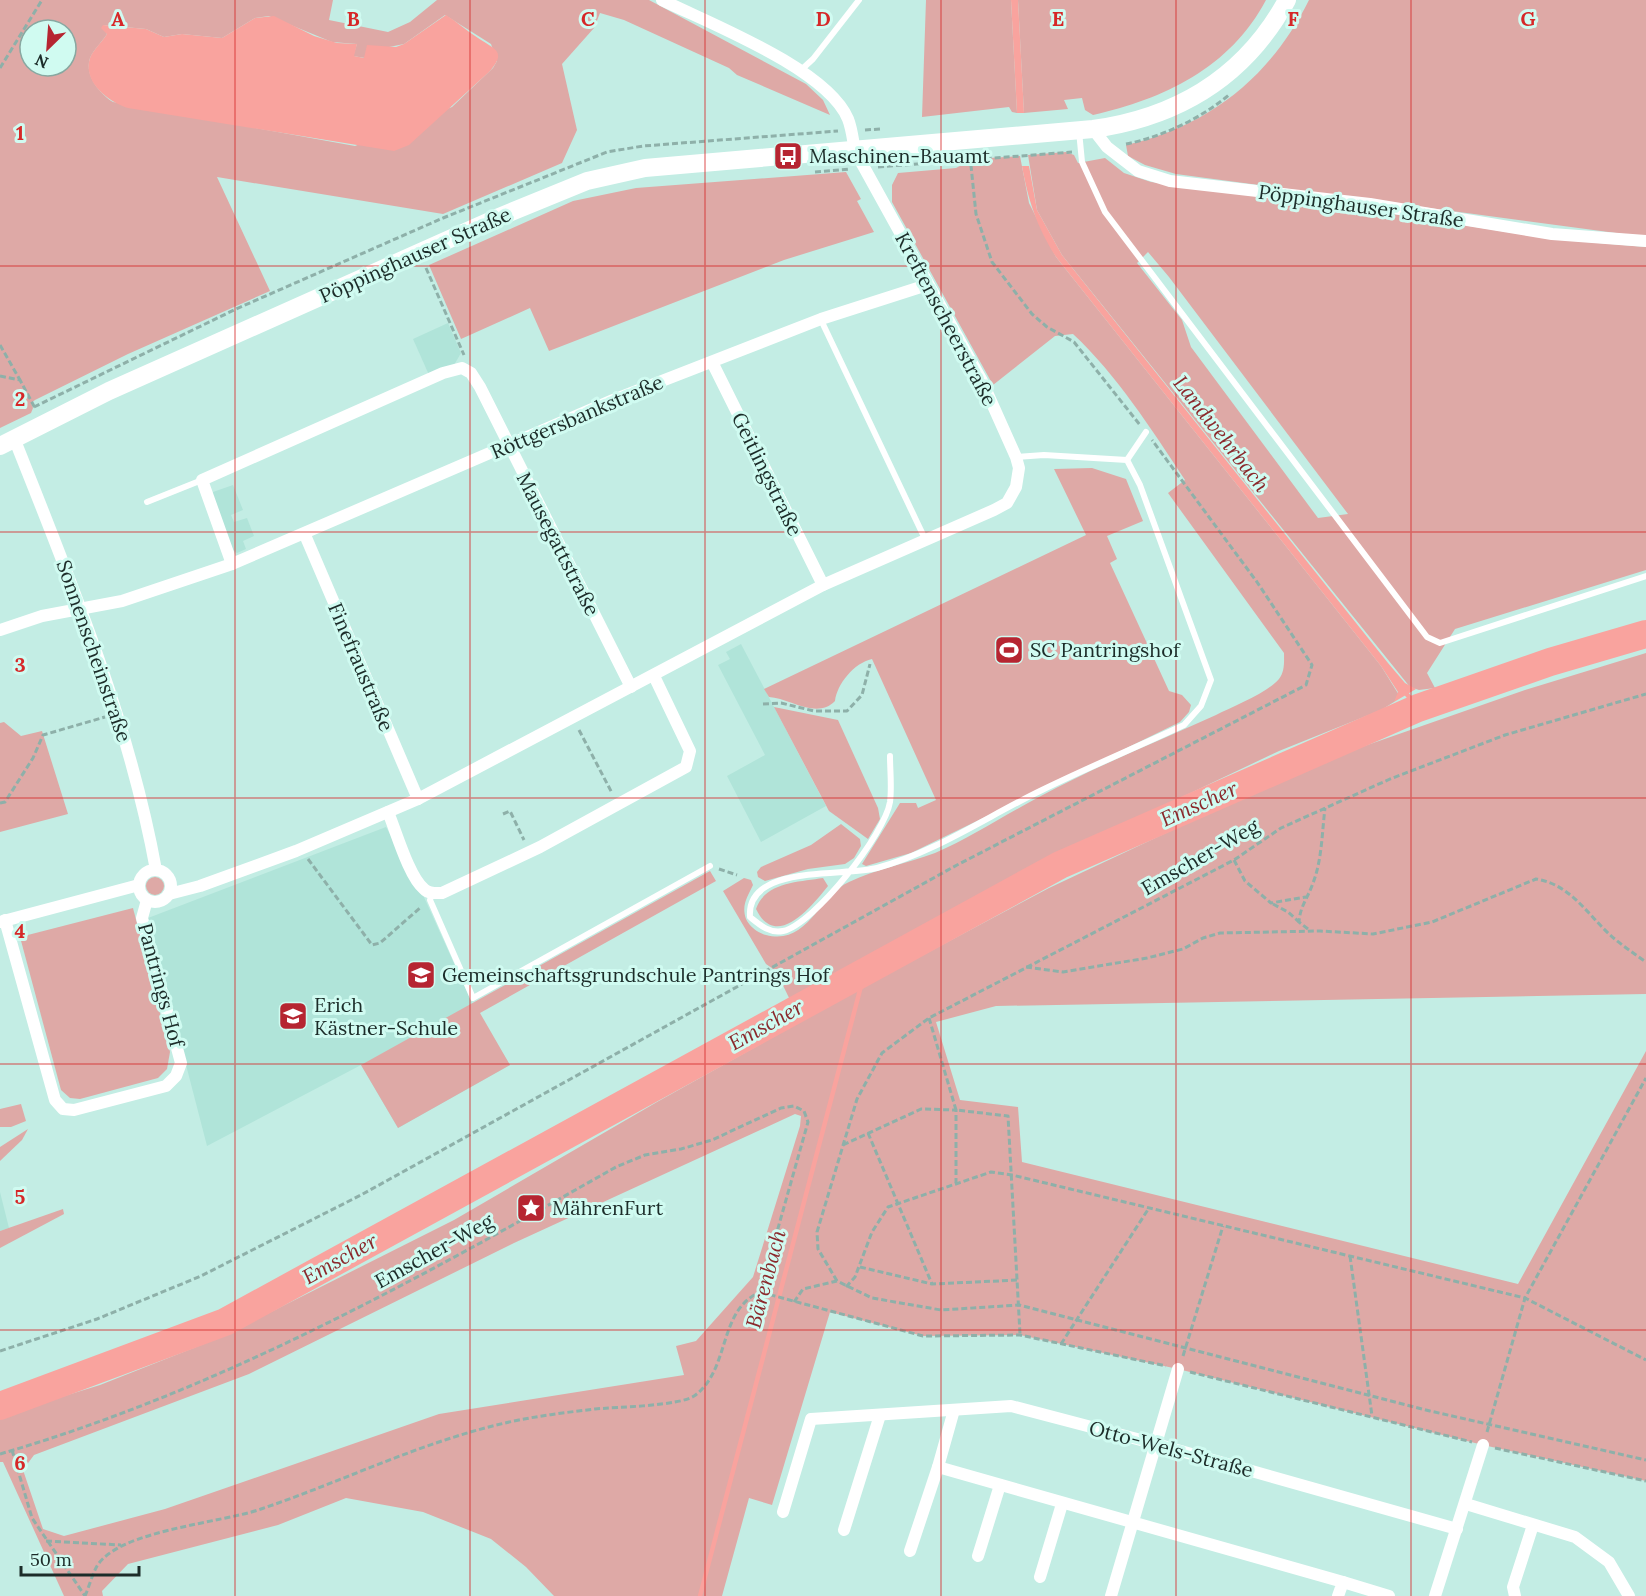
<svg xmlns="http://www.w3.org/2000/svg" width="1646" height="1596" viewBox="0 0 1646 1596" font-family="Lora,serif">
<rect width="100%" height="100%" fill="#c3ede4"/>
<!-- built -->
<g fill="#b0e4d9">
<polygon points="448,323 461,353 454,365 429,375 413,339"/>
<polygon points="233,485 243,510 231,515 234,522 247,518 254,536 243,541 246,549 237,553 233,550 213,497 213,492"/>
<polygon points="741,644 826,806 761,842 727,776 765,755 718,665 730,659 726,652"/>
<polygon points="386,827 423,895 472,1003 510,1065 398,1128 361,1065 207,1146 148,918"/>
<polygon points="0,1192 9,1228 0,1231"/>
</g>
<!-- green -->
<g fill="#dea9a6" fill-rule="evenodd">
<path d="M0,0H333L329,20L388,32L410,22L437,0H649L806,84L823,100L830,115L737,75L729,68L624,20L600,13L594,28L562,64L577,130L562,163L443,214L217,177L270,291L128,354L35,400L31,403L33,408L31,413L0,428ZM445,15L491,44L497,61L493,68L452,107L355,146L113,102C100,94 84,75 90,58C94,49 102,42 107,34L103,25L146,29L164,37L182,34L222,38L255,18L269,16L332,42L357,44L353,56L365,58L389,47L404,44ZM30,30H66V66H30Z"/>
<polygon points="926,0 1011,0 1017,113 1012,112 1009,107 922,117"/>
<path d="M1018,0H1266C1230,68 1164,99 1093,115L1085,110L1082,98L1064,100L1068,109L1024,113Z"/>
<path d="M1309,0H1646V237L1176,174L1145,165L1128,156L1126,145C1210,126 1271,76 1309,0Z"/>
<path d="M1066,152L1074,155L1078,163L1105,158L1124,173L1151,182L1316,202L1551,239L1646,247V570L1455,629L1427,673L1435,688L1419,690L1410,687L1062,255L1037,210L1028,155ZM1148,252L1169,277L1348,514L1318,518L1191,347L1182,320L1137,263Z"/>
<path d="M1020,156L1029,203L1056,257L1381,666L1399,695L1394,702L1381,710L1279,751L1064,853L791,1002L776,971L766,964L723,891L744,878L751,880L753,885C748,896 741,905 746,919C750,927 758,933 766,935C808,946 819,895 849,882C876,869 906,864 935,853C970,838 1005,815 1039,797C1096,766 1157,742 1216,715C1233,706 1267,693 1279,679C1285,671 1284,662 1284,653L1168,493L1185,480C1152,430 1117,375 1073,334L1055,336L993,385L892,202V185L898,173L956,168L973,159Z"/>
<polygon points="846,172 861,199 857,201 874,232 784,260 549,351 530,308 461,339 429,265 573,201 636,188"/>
<path d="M1092,468L1126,479L1143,521L1107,536L1117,559L1110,563L1169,691L1182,695L1191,705L1189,712L1180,722L911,853L866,866L862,864L900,803H916L918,808L936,800L872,659C854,663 837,684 835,701C817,720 789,698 769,697L764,689L1086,535L1054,469Z"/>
<path d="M1646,653V994L996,1006L936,1022L960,1100L1018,1107L1022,1162L1518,1284L1646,1051V1481L1483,1445L1178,1369L1020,1335L923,1336L830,1312L772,1505L749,1498L722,1596H554L526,1567L491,1539L423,1512L346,1498L278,1525L128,1564L102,1591L103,1596H64L3,1462H0V1416L100,1385L219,1338L454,1220L657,1102L852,993L1049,888L1313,764L1525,690ZM795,1114L801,1116L800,1126L753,1277L696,1341L676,1346L684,1375L439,1414L165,1509L64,1536L43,1529L23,1470L34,1455L249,1374L514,1243Z"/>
<polygon points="774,707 838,720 878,808 880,819 868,839 829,811"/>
<polygon points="4,722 21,736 42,731 68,814 0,832 0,723"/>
<polygon points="841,824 860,839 861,846 854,858 845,864 808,869 765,881 758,877 757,872 761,867 811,845"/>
<polygon points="710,871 716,881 480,1013 510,1065 398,1128 361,1065"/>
<circle cx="155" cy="886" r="9"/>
<path d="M823,878L828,886C812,906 776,951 756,909C765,882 799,882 823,878Z"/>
<polygon points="133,908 170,1052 167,1069 158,1078 80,1099 70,1098 61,1090 20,937"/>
<polygon points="21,1104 26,1121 11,1127 0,1127 0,1109"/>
<polygon points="28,1129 22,1140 0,1161 0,1147"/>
<polygon points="63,1209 64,1214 0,1248 0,1231"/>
</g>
<!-- water -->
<g fill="#f9a39e">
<polygon points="1011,0 1018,0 1024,113 1017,113"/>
<path d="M446,15C457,22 467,31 478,38C494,49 508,51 489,72L409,145L394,151L128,108C109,102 82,82 90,58C93,50 102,42 107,34L101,28L103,25L146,29L164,37L182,34L222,38L255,18L274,16L314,36L337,43L357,44L354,56L364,58L367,45L396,47L404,44Z"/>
<path d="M1022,166H1029L1037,210L1062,255L1388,663L1405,683L1416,689L1394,702L1398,692L1381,666L1056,257C1037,227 1028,200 1022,166Z"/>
</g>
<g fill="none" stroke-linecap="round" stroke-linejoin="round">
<!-- stream -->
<g stroke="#f9a39e" stroke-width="4.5">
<polyline points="1405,692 1418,708"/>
<polyline points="700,1596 865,971"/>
</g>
<!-- river -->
<polyline stroke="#f9a39e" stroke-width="28" points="0,1406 225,1322 1060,865 1418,708 1550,662 1646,634"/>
<!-- path -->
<g stroke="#8eb0a9" stroke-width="3" stroke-dasharray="6 3" stroke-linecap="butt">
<polyline points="0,68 42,0"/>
<polyline points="865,130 880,129"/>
<path d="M1126,144C1162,137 1202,118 1230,94"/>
<polyline points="970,156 976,214 992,262 1032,314 1047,327 1074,342 1140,425"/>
<polyline points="878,167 1072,152"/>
<polyline points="815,172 850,169"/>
<polyline points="426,268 464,355"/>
<polyline points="0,345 20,380"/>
<polyline points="0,376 20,380 35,408"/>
<polyline points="34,407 236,309 443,218 607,152 643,146 838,131"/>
<polyline points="763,704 781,703 814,711 847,711 862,695 870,664"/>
<polyline points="579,730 612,793"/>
<polyline points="0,803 5,802 33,758 43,735 105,717"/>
<polyline points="503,814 510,811 524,840"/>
<polyline points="308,859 372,945 380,943 421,907"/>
<polyline points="1234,860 1245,881 1271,903 1306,897"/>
<polyline points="719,869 737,875"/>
<polyline points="1273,904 1288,912 1299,922"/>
<path d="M1308,929L1299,922C1300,906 1308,898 1313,883C1322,860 1322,832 1325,808"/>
<path d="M1026,967L1063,972L1147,958L1183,949L1203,938L1220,933L1320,931L1373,934L1432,922L1536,879C1569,884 1586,912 1609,934C1620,944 1633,953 1646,962"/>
<polyline points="929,1018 956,1110 1008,1116 1020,1334"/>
<polyline points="868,1133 932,1284"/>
<polyline points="843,1145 921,1109 956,1110 956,1183"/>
<polyline points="1350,1256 1372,1416"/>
<polyline points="860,1267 932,1284 1018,1280"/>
<polyline points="837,1281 818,1249 817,1232 857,1099 882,1053 929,1018 1234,860 1281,828 1390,779 1505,735 1646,694"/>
<polyline points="846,1287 855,1277 872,1232 888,1207 991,1172 1012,1175 1525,1298 1646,1360"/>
<polyline points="794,1302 803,1289 837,1281 872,1298 941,1310 1019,1305 1430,1411 1646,1460"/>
<polyline points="1061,1344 1149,1208"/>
<polyline points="0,1351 97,1319 201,1276 361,1195 957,865 1306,685 1312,665 1257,582 1152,440"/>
<polyline points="1183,1356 1223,1226"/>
<polyline points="1190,1372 1472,1442"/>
<polyline points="1487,1432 1525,1298 1646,1078"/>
<polyline points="1495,1448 1646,1481"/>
<polyline points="12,1450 32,1518 85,1596"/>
<path d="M0,1454C220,1390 418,1279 616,1167L645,1155L681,1149L712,1140L781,1108L794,1106L804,1111L808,1122L760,1292L923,1336L1020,1335L1166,1366"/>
<polyline points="46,1541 121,1545"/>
<path d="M85,1596C89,1587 92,1575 97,1566C119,1530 222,1523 261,1509C347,1480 429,1438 519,1420C544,1415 570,1412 595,1409C617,1407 679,1406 694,1396C731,1370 717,1311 760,1292"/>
</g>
<!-- lane -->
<g stroke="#fff" stroke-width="6">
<polyline points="801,70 813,59 859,0"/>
<polyline points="1079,131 1082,162 1105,212 1427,637 1440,643 1646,576"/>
<polyline points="821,320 926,541"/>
<polyline points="1127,460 1146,432"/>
<polyline points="147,502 202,480"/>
<path d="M890,756C890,771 892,787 890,802C885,834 814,924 783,931C770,934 760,925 750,917C746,864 843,877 877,868C936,852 988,816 1042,790C1089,767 1137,747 1184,725L1201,706L1211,680L1140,485L1127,460L1044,455L1016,457"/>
<polyline points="432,893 430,900 473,998 710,866"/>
</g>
<!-- street -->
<g stroke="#fff" stroke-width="12">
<polyline points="1093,129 1107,147 1138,171 1170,181 1370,204 1552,234 1646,241"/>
<polyline points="712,362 823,585"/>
<path d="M14,438C70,579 129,721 156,870"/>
<polyline points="305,535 418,799"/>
<polyline points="232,564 202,480 443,373 462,368 471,373 480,387 631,687"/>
<polyline points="0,630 42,616 122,601 232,564 613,400 821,319 927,285"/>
<path d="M388,812C396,831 409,877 424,889C429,894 435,893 442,893L540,847L686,767L690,751L654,676"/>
<circle cx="155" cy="886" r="16"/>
<path d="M169,894L200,886L296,851L418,799L823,585L994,510L1007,503L1016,487L1019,468L1016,457L982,381L855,151C853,141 852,129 848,119C827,69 711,24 662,0"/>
<polyline points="5,920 55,1100 63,1109 74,1110 166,1086 176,1076 181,1063 142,918 147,900"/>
<polyline points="0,922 139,885"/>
<polyline points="954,1410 938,1467 1343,1582 1338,1596"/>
<polyline points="1466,1504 1575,1537 1609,1562 1629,1596"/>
<polyline points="783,1512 811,1419 1011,1406 1156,1444 1457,1529"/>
<polyline points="844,1530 880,1415"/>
<polyline points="910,1551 938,1467"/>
<polyline points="978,1556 1000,1485"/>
<polyline points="1040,1577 1062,1504"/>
<polyline points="1343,1582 1389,1596"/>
<polyline points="1111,1596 1178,1369"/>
<polyline points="1435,1596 1483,1445"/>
<polyline points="1515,1596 1513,1587 1533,1525"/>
</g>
<!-- secondary -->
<path stroke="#fff" stroke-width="18" d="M0,446L109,391L499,217L587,181L645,168L1093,129C1179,117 1245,77 1287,0"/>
</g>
<!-- grid -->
<path fill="none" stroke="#d62828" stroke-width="1.5" stroke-opacity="0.55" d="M235,0V1596M470,0V1596M705,0V1596M941,0V1596M1176,0V1596M1411,0V1596M0,266H1646M0,532H1646M0,798H1646M0,1064H1646M0,1330H1646"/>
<!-- icons -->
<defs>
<g id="bus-square" transform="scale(1.5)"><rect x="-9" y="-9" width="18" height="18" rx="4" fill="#b62531" stroke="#d0fbf1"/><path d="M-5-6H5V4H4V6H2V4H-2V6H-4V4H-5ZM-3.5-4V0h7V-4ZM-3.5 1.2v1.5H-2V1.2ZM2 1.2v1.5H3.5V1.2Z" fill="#fff"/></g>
<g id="stadium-square" transform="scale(1.5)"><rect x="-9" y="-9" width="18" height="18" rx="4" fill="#b62531" stroke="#d0fbf1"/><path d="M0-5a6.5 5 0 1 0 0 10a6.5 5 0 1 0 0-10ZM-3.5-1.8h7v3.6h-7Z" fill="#fff"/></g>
<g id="school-square" transform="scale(1.5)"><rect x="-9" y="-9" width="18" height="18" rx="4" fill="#b62531" stroke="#d0fbf1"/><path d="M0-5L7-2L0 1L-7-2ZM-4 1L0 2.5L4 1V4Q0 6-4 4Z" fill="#fff"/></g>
<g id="sight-square" transform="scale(1.5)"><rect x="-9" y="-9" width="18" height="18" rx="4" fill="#b62531" stroke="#d0fbf1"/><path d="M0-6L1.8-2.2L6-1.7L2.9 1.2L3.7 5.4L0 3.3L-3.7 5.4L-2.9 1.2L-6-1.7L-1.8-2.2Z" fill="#fff"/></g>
</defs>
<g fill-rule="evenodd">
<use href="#bus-square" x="788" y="156"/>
<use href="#stadium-square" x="1009" y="650"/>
<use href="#school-square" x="421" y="975"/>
<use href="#school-square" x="293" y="1016"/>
<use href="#sight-square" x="531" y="1208"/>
</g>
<g text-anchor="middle" stroke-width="6" stroke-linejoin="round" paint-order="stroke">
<!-- poi labels -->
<g font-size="20" fill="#1c2c29" stroke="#d0fbf1" text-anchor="start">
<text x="809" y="163">Maschinen-Bauamt</text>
<text x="1030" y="657">SC Pantringshof</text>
<text x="442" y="982">Gemeinschaftsgrundschule Pantrings Hof</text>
<text x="314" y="1012">Erich<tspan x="314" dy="23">Kästner-Schule</tspan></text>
<text x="552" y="1215">MährenFurt</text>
</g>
<!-- street labels -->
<g font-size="20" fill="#1c2c29" stroke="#d0fbf1">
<text transform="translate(1361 206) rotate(8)" y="7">Pöppinghauser Straße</text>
<text transform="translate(415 255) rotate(-24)" y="7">Pöppinghauser Straße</text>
<text transform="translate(946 319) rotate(62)" y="7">Kreftenscheerstraße</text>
<text transform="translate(577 417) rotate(-23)" y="7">Röttgersbankstraße</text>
<text transform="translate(767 474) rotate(64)" y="7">Geitlingstraße</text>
<text transform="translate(558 544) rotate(63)" y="7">Mausegattstraße</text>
<text transform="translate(94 651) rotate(71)" y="7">Sonnenscheinstraße</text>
<text transform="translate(361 667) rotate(67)" y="7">Finefraustraße</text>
<text transform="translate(1200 857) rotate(-30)" y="7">Emscher-Weg</text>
<text transform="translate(161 985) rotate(75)" y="7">Pantrings Hof</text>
<text transform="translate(434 1251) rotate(-29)" y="7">Emscher-Weg</text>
<text transform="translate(1171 1449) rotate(15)" y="7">Otto-Wels-Straße</text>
</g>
<!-- water labels -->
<g font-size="21" font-style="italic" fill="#8b292c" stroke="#d0fbf1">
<text transform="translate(1221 434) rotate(52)" y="7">Landwehrbach</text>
<text transform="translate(1199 804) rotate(-24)" y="7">Emscher</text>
<text transform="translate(766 1025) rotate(-29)" y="7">Emscher</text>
<text transform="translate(340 1259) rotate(-29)" y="7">Emscher</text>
<text transform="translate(766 1279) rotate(-75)" y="7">Bärenbach</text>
</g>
</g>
<g font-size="20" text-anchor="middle" font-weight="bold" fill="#d62828" stroke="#d0fbf1" stroke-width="6" stroke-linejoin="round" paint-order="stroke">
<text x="118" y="26">A</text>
<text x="353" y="26">B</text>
<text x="588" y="26">C</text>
<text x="823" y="26">D</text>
<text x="1058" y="26">E</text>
<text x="1293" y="26">F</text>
<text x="1528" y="26">G</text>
<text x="20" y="140">1</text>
<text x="20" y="406">2</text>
<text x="20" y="672">3</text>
<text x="20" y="938">4</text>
<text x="20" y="1204">5</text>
<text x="20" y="1470">6</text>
</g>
<!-- north arrow -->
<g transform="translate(48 48) rotate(205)"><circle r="28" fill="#d0fbf1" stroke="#88a8a1" stroke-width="1.5"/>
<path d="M0-4.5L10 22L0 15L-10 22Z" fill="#b62531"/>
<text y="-9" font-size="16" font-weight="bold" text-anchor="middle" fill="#1c2c29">N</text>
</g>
<!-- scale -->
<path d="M21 1566v9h118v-9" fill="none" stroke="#1c2c29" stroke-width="3"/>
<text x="30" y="1566" font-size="18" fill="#1c2c29" stroke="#d0fbf1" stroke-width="4.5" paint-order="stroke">50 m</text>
</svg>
